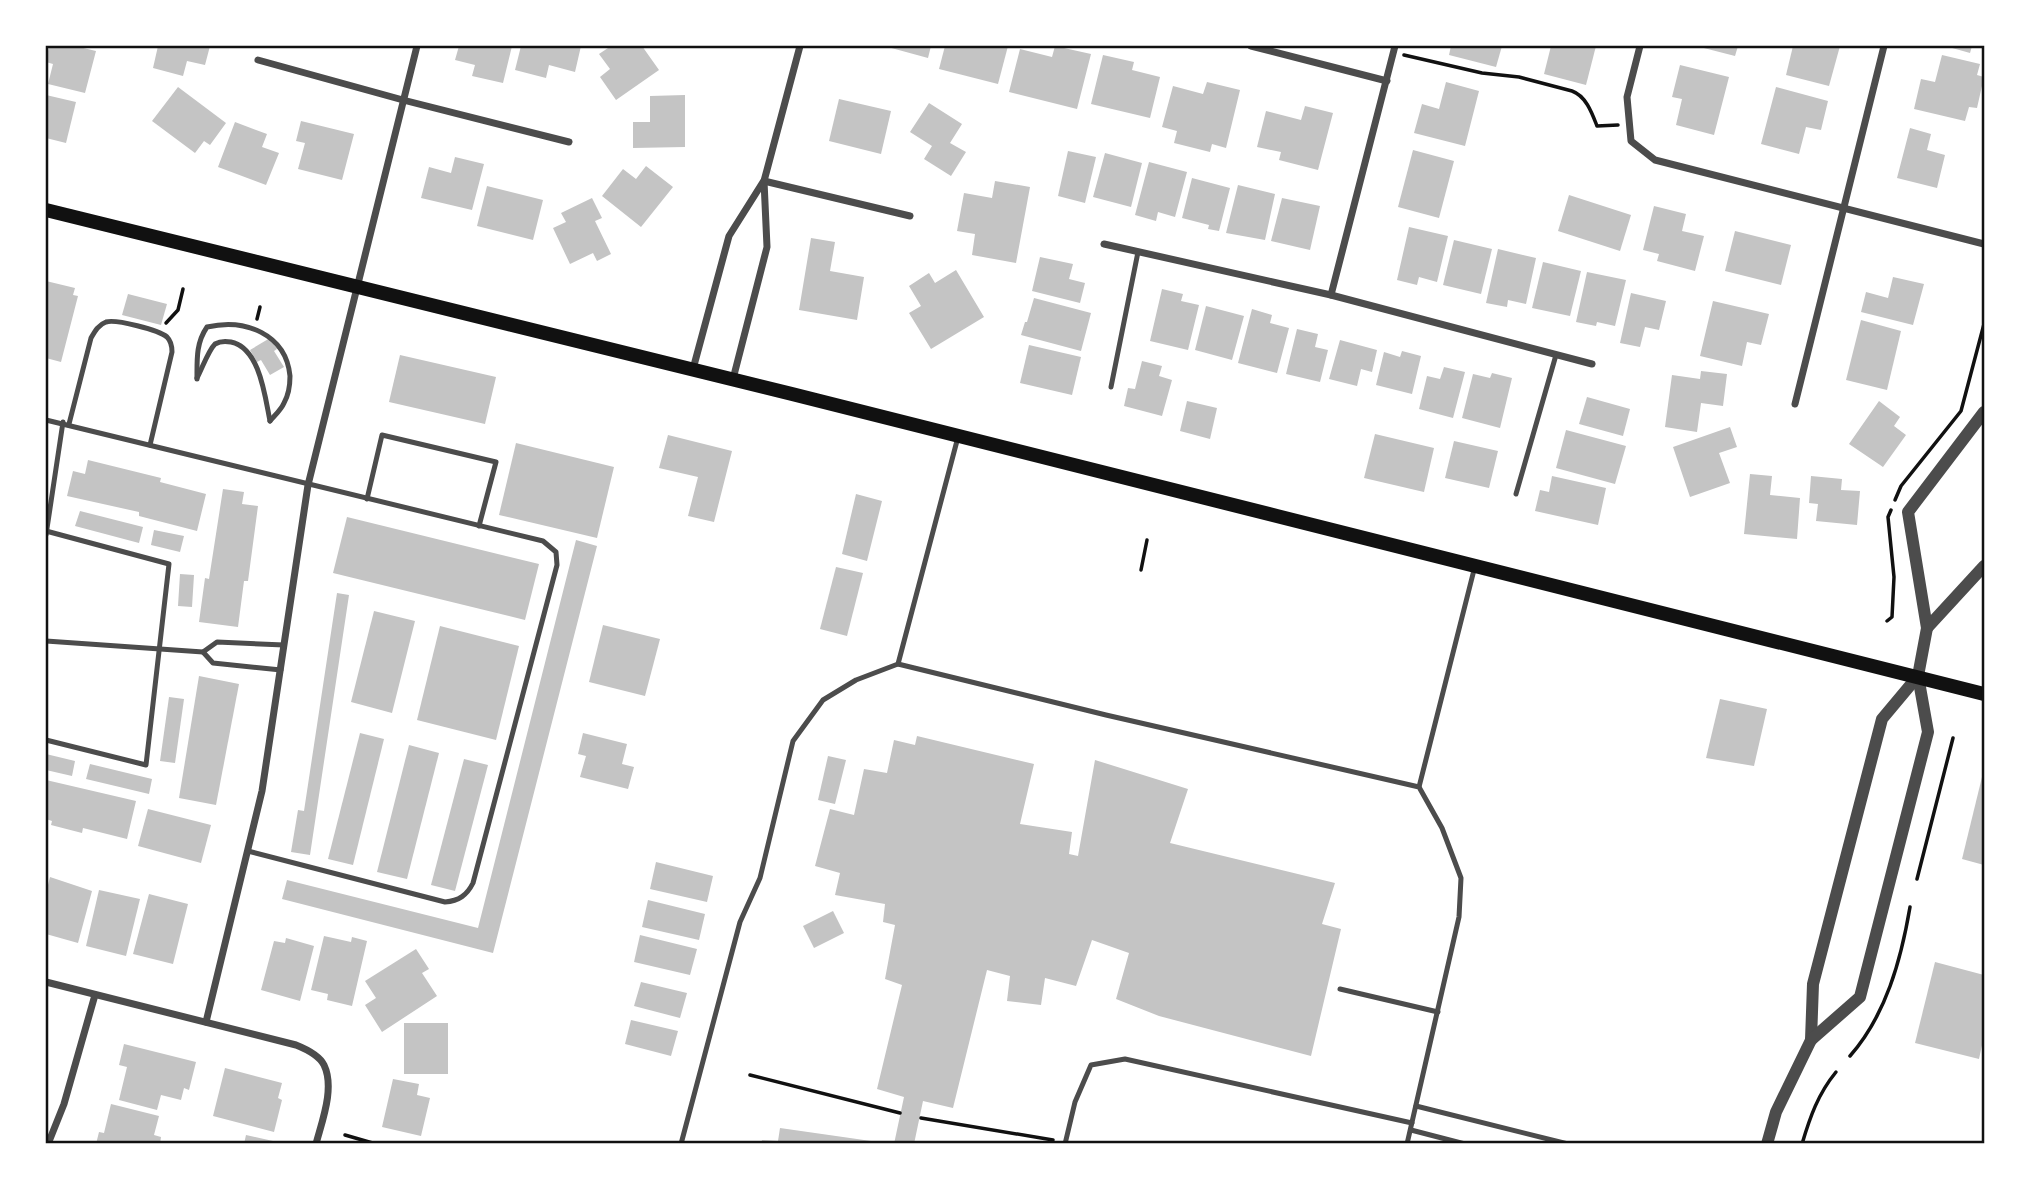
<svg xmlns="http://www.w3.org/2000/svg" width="2030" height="1189" viewBox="0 0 2030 1189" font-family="Jost,sans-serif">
<rect width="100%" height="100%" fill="#fff"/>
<!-- building -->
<g fill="#c4c4c4">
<polygon points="49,46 75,46 96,51 85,93 48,84 53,64 46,62"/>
<polygon points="158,46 210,46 205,65 187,61 183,76 153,68"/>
<polygon points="459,46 512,46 503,83 472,76 475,65 455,60"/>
<polygon points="521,46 581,46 575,72 549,65 546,78 515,70"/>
<polygon points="611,46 642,46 659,70 616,100 600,77 610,69 599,54"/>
<polygon points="884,46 931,46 928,58"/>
<polygon points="945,46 1008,46 998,84 939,69"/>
<polygon points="1055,46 1091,54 1077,109 1009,92 1020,49 1052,57"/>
<polygon points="1451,46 1502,46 1496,67 1449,55"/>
<polygon points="1551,46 1596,46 1586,85 1544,74"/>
<polygon points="1696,46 1738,46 1735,56"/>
<polygon points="1793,46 1840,46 1829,86 1786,75"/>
<polygon points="1945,46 1972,46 1970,53"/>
<polygon points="1103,55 1134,62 1132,70 1160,77 1150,118 1091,104"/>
<polygon points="1942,55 1980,64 1977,75 1984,77 1977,108 1969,107 1965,121 1914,109 1921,79 1935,82"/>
<polygon points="1680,65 1729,77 1714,135 1676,125 1682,99 1672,97"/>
<polygon points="1207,82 1240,90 1226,148 1212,144 1210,152 1174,143 1177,131 1162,127 1173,86 1203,94"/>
<polygon points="1446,82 1479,91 1465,146 1414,133 1422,104 1439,109"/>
<polygon points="178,87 226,123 210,145 204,141 195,153 152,121"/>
<polygon points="1776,87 1828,101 1821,130 1806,127 1799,154 1761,144"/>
<polygon points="46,95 76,102 66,143 46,138"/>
<polygon points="685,95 685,147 633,148 633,122 650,122 650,96"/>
<polygon points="839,99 891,111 881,154 829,141"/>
<polygon points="929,103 962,124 950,143 966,152 951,176 924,159 932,146 910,132"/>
<polygon points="1305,106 1333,113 1318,170 1279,160 1281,152 1257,147 1266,111 1301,120"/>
<polygon points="301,121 354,134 342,180 298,169 305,143 296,141"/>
<polygon points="235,122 267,134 262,147 279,153 266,185 218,167"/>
<polygon points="1910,128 1931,134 1927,150 1945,155 1937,188 1897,178"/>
<polygon points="1413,150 1454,161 1439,218 1398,207"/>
<polygon points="1068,151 1096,157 1085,203 1058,196"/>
<polygon points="1105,153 1142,163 1131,207 1093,197"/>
<polygon points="455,157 484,164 472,210 421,198 429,167 451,173"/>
<polygon points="1149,162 1187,172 1175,217 1158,212 1156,221 1135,215"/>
<polygon points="646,166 673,187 641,227 602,196 623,169 636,179"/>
<polygon points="1192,178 1230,188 1219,231 1208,229 1209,225 1182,218"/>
<polygon points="995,181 1030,187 1016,263 972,255 975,234 957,231 964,193 992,198"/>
<polygon points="1238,185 1275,194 1265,240 1226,233"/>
<polygon points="487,186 543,200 533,240 477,226"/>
<polygon points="1569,195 1631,215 1620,251 1558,231"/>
<polygon points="592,198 602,218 595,221 611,254 597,261 593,253 570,264 553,228 566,222 561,213"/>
<polygon points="1282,198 1320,206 1310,250 1271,241"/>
<polygon points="1654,206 1686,214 1682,231 1704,236 1695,271 1657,261 1659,254 1643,250"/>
<polygon points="1409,227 1448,236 1437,282 1419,277 1417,285 1397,280"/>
<polygon points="1735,231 1791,245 1781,285 1725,271"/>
<polygon points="811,238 835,242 830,271 864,277 857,320 799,310"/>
<polygon points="1454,240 1492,249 1481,294 1443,285"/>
<polygon points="1498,249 1536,258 1526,304 1508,300 1507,307 1486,303"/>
<polygon points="1040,257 1073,264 1069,279 1085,283 1080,303 1032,291"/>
<polygon points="1543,262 1581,271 1570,316 1532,308"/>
<polygon points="956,270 984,317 931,349 909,313 921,306 909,286 929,273 935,283"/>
<polygon points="1587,272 1626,280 1615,326 1597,322 1596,326 1576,322"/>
<polygon points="1893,277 1924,284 1913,325 1861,312 1866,292 1888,298"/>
<polygon points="46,281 75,288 73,295 78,296 61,362 46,358"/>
<polygon points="1162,289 1183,294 1181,301 1199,305 1188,350 1150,341"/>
<polygon points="1631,293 1666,301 1659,330 1645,327 1640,347 1620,343"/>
<polygon points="128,294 167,304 161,325 122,315"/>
<polygon points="1034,298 1091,313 1081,351 1021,335 1025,322 1027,322"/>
<polygon points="1713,301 1769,314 1761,345 1747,342 1742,366 1700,356"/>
<polygon points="1206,306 1244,316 1232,360 1195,350"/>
<polygon points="1252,309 1272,315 1270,323 1289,328 1277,373 1238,363"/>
<polygon points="1861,320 1901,331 1887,390 1846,380"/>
<polygon points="1297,329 1318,334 1315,347 1328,350 1320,382 1286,374"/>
<polygon points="270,338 277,349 274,351 284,367 270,375 261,360 257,362 250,350"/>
<polygon points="1340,340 1377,350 1372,372 1361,369 1357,386 1329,379"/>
<polygon points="1029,345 1081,357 1072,395 1020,383"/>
<polygon points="1402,351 1421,356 1412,394 1376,385 1384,352 1400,357"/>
<polygon points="400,355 496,377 485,424 389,402"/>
<polygon points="1142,361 1162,366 1159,376 1172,380 1162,416 1124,406 1128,388 1135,389"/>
<polygon points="1444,367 1465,372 1453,418 1419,409 1427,376 1440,379"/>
<polygon points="1701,371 1727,374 1723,406 1701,403 1697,432 1665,427 1672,375 1700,379"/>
<polygon points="1492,373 1512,378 1500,428 1462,418 1473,374 1490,378"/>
<polygon points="1587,397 1630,409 1623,436 1579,424"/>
<polygon points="1187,401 1217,408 1210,439 1180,431"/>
<polygon points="1879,401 1900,417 1894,426 1906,435 1883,467 1849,444"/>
<polygon points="1730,427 1737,447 1719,453 1730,483 1690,497 1673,447"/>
<polygon points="1566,430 1626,446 1615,484 1556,468"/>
<polygon points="1375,434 1434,448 1424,492 1364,478"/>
<polygon points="668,435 732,451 714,522 688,516 698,477 659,468"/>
<polygon points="1454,441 1498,451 1489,488 1445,478"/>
<polygon points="516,443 614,467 597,538 499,515"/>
<polygon points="88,460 161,478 160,482 206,494 197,531 139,516 139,512 67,496 73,471 85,474"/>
<polygon points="1750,474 1772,476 1770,495 1800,498 1797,539 1744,534"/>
<polygon points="1552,476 1606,488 1598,525 1535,511 1540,490 1549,492"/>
<polygon points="1811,476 1842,479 1841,490 1860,491 1857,525 1816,521 1818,504 1809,503"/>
<polygon points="223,489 244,492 242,504 258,506 248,581 244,581 238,627 199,622 205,578 209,579"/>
<polygon points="856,494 882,501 867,561 842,554"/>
<polygon points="80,511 143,527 139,543 75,526"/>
<polygon points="347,517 539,564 525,620 333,573"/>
<polygon points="154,530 184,536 180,552 151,545"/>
<polygon points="576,540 597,546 493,953 282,899 287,880 478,928"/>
<polygon points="836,567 863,573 847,636 820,629"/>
<polygon points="180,574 194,575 192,607 178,606"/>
<polygon points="337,593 349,595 310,855 291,852 298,810 304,811"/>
<polygon points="374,611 415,621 392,713 351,702"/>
<polygon points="603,625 660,639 645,696 589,682"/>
<polygon points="440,626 519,646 496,740 417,720"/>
<polygon points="199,676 239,684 216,805 179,798"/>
<polygon points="169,697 184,699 175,763 160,761"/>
<polygon points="1720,699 1767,709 1754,766 1706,758"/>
<polygon points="360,733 384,739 353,865 328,859"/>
<polygon points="583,733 627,744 622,764 634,767 628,789 580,777 586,756 578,754"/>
<polygon points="917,736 1034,764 1020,824 1072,832 1069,854 1078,856 1095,760 1188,789 1170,843 1335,883 1322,924 1341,929 1311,1056 1159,1016 1116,999 1129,953 1092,940 1076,986 1045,978 1041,1005 1007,1001 1010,976 987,970 953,1108 923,1101 914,1144 894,1144 904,1097 877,1089 902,985 885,979 895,925 883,922 885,904 835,895 840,873 815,866 830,809 854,815 864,769 887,773 894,740 915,745"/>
<polygon points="409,745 439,753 407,879 377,872"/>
<polygon points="46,754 75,761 72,776 46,770"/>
<polygon points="828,756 846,760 835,804 818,800"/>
<polygon points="464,759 488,765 455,891 431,885"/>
<polygon points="90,764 152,779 149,794 86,779"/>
<polygon points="1982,777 1984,778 1984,865 1962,859"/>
<polygon points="46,780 136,801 127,839 83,828 82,833 51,825 52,821 46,819"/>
<polygon points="148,809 211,825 201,863 138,846"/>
<polygon points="656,862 713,876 707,902 650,889"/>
<polygon points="50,877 92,891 78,943 46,934 46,893"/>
<polygon points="99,890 140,899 126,956 86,946"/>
<polygon points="149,894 188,904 173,964 133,954"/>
<polygon points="648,900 705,914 699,940 642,927"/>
<polygon points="833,911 844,933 814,948 803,926"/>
<polygon points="640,935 697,949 690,975 634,962"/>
<polygon points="324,936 351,942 352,937 367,941 352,1006 327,1000 328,994 311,990"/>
<polygon points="286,938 314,946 300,1001 261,990 274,941 285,943"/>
<polygon points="416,949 429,969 422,973 437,996 382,1032 365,1005 376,998 365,981"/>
<polygon points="1935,962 1984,975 1984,1036 1979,1059 1915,1043"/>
<polygon points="641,982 687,993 680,1018 634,1006"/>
<polygon points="631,1020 678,1031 671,1056 625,1044"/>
<rect x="404" y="1023" width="44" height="51"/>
<polygon points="124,1044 196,1062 189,1090 184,1088 181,1100 161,1095 157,1110 119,1100 127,1067 119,1065"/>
<polygon points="225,1068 282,1083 278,1098 282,1100 274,1132 213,1116"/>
<polygon points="393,1079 419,1084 417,1095 430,1098 421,1136 382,1127"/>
<polygon points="111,1104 159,1116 154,1135 161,1137 160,1144 96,1144 99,1132 104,1133"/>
<polygon points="780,1128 878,1142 878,1144 761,1144 762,1140 778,1141"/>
<polygon points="246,1135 273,1141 273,1144 244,1144"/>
</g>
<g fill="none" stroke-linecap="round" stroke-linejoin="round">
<!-- path -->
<g stroke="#111" stroke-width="3.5">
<path d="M1404,55L1482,73L1519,77L1572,91C1586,96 1592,113 1597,126L1618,125"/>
<polyline points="257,319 260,307"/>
<polyline points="166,323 178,310 183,289"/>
<polyline points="1895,500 1901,486 1961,411 1984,324"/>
<polyline points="1141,570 1147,540"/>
<polyline points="1887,621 1892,617 1894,577 1888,517 1891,510"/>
<polyline points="1917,879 1953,738"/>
<path d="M1850,1056C1886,1015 1901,960 1910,907"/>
<polyline points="750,1075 900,1113"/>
<polyline points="921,1118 1053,1140"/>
<polyline points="345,1135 376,1144"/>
<path d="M1802,1144C1810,1117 1818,1094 1836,1072"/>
</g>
<!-- service -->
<g stroke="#4c4c4c" stroke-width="5">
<path d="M197,378C202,369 208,351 215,344C220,341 226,341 231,342C260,348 265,397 270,421"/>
<path d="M197,379C197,359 196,343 207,327C245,318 286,334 290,376C290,385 288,396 284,403C281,410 275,415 270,421"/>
<polyline points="1111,387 1138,252"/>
<path d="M46,420L543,541L556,552L557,565L473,883C467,895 459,901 445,902L248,851"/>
<path d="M69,424L91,338C95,331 98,325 106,322C116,319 159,330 167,337C171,341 172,347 172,352L150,445"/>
<polyline points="1516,494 1556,355"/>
<polyline points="367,499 382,435 496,462 479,526"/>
<polyline points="46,535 63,422"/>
<polyline points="46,641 203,652"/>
<polyline points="898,664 1106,715 1419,787 1442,828 1461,878 1459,917 1407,1144"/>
<polyline points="281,670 213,663 203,652 217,642 284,645"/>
<polyline points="46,740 146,765 169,564 46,531"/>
<polyline points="1419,787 1475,566"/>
<polyline points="1340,989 1438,1012"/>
<polyline points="1416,1106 1568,1144"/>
<polyline points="1411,1130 1465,1144"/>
<polyline points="681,1144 740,922 760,878 793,741 823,700 856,680 898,664 958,437"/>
<polyline points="1065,1144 1075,1102 1091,1065 1125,1059 1412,1123"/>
</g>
<!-- minor -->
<g stroke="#4c4c4c" stroke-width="7">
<polyline points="1251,46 1387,81"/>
<polyline points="1640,46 1627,97 1631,141 1655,160 1984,244"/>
<polyline points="258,60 403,100 569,142"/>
<polyline points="764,181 910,216"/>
<polyline points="1104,244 1331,295 1592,364"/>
<polyline points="1331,295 1395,46"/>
<polyline points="693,369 729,236 763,182"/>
<polyline points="733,379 767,247 764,181 800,46"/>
<polyline points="1795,404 1884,46"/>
<path d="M46,982L296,1045C306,1049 319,1055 324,1065C335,1088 322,1121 316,1144"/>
<polyline points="206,1022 262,791 308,485 417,46"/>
<polyline points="48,1144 64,1104 95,995"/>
</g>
<!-- tertiary -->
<g stroke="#4c4c4c" stroke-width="12">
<polyline points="1927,628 1984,566"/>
<polyline points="1811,1040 1813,984 1882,719 1918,676"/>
<polyline points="1767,1144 1776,1112 1811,1040 1860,997 1928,732 1918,676 1927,628 1908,512 1984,412"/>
</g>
<!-- secondary -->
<polyline stroke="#111" stroke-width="14" points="46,210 792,394 1984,694"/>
</g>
<!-- border -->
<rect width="2030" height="1189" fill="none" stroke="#ffffff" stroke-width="94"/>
<rect x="47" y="47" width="1936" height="1095" fill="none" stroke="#111" stroke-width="2.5"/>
</svg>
